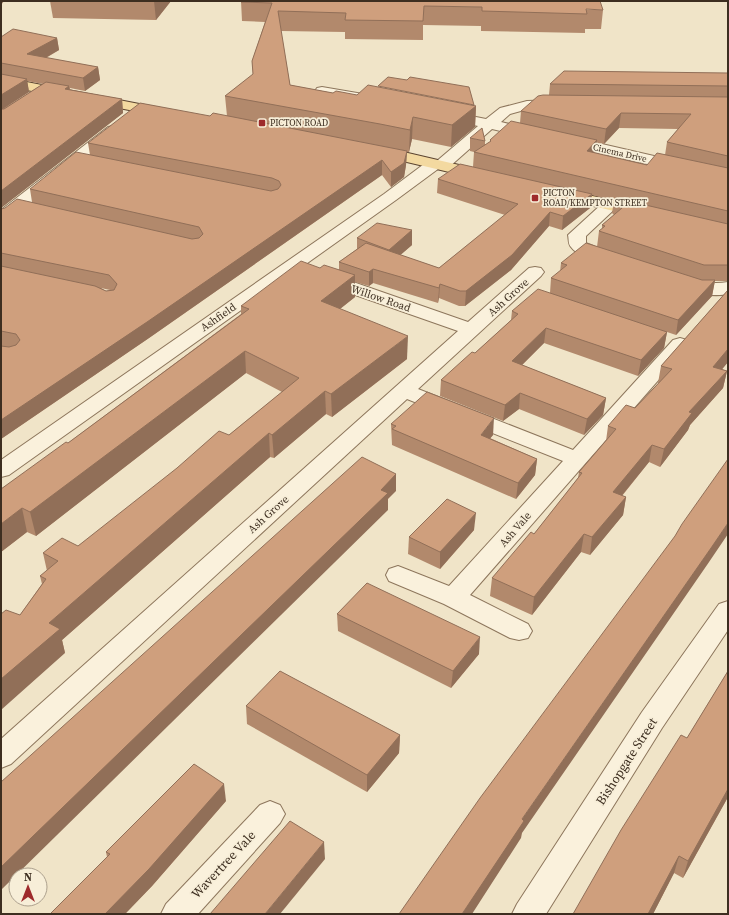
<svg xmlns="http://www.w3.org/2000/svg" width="729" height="915" viewBox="0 0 729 915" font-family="'Source Serif 4',serif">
<rect width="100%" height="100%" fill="#f0e4c8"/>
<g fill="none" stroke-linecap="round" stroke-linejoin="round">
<!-- minor casing -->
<g stroke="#8d765c" stroke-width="2">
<g id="minor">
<polygon points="322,87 363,94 368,95 370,98 368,101 363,102 317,94 315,91 317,88"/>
<polygon points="558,100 563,101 565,104 563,107 528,109 510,114 501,122 539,131 542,134 539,137 534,139 492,129 448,168 438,169 396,200 9,475 1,477 1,460 384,194 428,161 438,160 478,126 441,118 439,115 441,112 446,111 486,119 500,108 527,101"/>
<polygon points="113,126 118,127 120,130 118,133 7,222 1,223 1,210 108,127"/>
<polygon points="567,136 728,173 728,183 562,144 559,141 562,138"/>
<path d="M610,201L616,202L618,206L586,236V243C594,247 613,253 617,259L614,263C603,265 578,257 571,247C568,244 569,239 568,235L604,202Z"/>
<polygon points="535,267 541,268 544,272 541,276 418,389 573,450 673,340 680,338 687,340 690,344 470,595 528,624 532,631 528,638 519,640 510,638 444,604 389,581 386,575 389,569 398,566 449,586 563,461 407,399 11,764 1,768 1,739 458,331 321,283 318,279 321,275 327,274 333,275 468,322 529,268"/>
<path d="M684,278C699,281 712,285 728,282V294C716,297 682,294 675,283L678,279Z"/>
<polygon points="728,601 728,630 662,728 546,914 512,914 517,904 642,712 719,604"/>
<polygon points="270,801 280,805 285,814 280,823 198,914 161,914 166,904 260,805"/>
</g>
</g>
<!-- major casing -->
<g stroke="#5b4430" stroke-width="2">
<g id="major">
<polygon points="1,77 165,109 170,110 172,113 170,116 165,117 1,85"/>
<polygon points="378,146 489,172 491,175 489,178 483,180 373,154 370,151 373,148"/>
<polygon points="563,189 648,209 650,213 648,217 642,218 557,197 555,194 557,191"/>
</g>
</g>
<!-- minor -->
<use href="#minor" fill="#faf1dc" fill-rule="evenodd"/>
<!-- major -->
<use href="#major" fill="#f3d9a0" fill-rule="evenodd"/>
</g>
<!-- wall -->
<g fill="#b2896c" fill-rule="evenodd">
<polygon points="50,1 171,1 156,20 53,18"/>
<path d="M241,1L603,10L601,29H585V33L481,31V26L423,25V40L345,39V32L281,31L290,85L333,93L357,95L476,106L475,127L451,147L412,139L409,152H407L406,165L404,177L391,187L382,175L149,338L1,439V209L32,202L30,189L90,155L88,143L210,116H227L225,96L253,75L252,61L265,22L242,21ZM101,288L110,290L106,291Z"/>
<path d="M1,37L57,38L59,50L46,58L98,67L100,80L85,91L70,88V90L122,99L123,113L1,208ZM27,81L43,84L3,109L29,92Z"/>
<path d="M728,73V281H715L712,296L676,335L667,332L664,348L638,376L544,343L522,365L606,398L603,415L584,435L519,409L503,421L440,396L441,380L475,353L511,320L512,311L550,293L551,278L560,272L561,263L597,247L599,231L602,229V225L614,215L612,213L614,201L592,195L590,208L562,230L549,226L511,270L465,306H459L439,298L438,303L373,283L369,286L355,282V297L340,309L407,359L332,417L326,414L274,458L270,457L62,640L65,653L20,615L42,584L40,576L47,571L43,553L78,546L229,435L282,392L246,373L36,536L27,532L1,552V489L68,443L241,314V306L320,268L339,270V262L357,249V238L412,230V245L400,255L439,268L505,215L437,193L438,179L473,167L474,152L470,151V138L485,141V145L490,142V140L520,123L521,111L549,95L550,84ZM619,128L678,129L667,142L665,155L647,165L595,153L596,143L604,144Z"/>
<polygon points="728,287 728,362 722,369 727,371 723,388 690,425 688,430 660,467 649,462 622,496 626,497 623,515 590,555 581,552 532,615 490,596 492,578 534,534 578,478 579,472 606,441 608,426 635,408 659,383 658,383 661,366 727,291"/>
<polygon points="391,424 493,435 490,438 537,459 535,475 516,499 392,445"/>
<polygon points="474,530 440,569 408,554 409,537"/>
<polygon points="337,614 479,654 451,688 338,631"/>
<polygon points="728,671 728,797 683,878 674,873 653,914 573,914 687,738"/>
<polygon points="246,706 400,735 399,753 367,792 247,724"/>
<polygon points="226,801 152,886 125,914 50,914 107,857 106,852"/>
</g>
<!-- shaded-wall -->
<g fill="#916f58">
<polygon points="1,1 4,1 1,5"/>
<polygon points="154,1 171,1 156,20"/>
<polygon points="57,38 59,50 29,67 27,54"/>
<polygon points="98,67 100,80 85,91 83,78"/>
<polygon points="27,79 29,92 1,110 1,95"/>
<polygon points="69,86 71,100 65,89"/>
<polygon points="122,99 123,113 1,208 1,191"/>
<polygon points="476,106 475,127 451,147 452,125"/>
<polygon points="621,113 619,128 604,144 606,129"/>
<polygon points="413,117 412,139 409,152 410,130"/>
<polygon points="597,140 595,155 587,151"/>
<polygon points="407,151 406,165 404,177 391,187 391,172"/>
<polygon points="382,160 382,175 149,338 1,439 1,420"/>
<polygon points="592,194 590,208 562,230 563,216"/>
<polygon points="550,212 549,226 511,270 465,306 466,291"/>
<polygon points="412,230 412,245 389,265 389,250"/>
<polygon points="373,269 373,283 369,286 369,272"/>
<polygon points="355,275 355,297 322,323 321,301"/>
<polygon points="715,280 712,296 676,335 678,320"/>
<polygon points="440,284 439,298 438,303 439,288"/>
<polygon points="546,328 544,343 510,377 512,361"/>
<polygon points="667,332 664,348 638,376 641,360"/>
<polygon points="408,336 407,359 332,417 331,394"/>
<polygon points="728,349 728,362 710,384 713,367"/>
<polygon points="245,351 246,373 36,536 30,512"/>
<polygon points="727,371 723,388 690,425 688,430 660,467 664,449 689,412"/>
<polygon points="325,391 326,414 274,458 272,435"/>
<polygon points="520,393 519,409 503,421 505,405"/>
<polygon points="606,398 603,415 584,435 587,419"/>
<polygon points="494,418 493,435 480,451 481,435"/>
<polygon points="269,433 270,457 62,640 65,653 1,710 1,679 49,623"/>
<polygon points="652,445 649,462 610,510 613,492"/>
<polygon points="537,459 535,475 516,499 518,483"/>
<polygon points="396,474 396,491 388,499 388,510 1,890 1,867"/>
<polygon points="626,497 623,515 590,555 592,537"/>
<polygon points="22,508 27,532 1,552 1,524"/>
<polygon points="476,513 474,530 440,569 440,552"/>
<polygon points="728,523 728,534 707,565 522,833 521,838 472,914 462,914 522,819"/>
<polygon points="584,534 581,552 532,615 534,597"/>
<polygon points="480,637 479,654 451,688 453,671"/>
<polygon points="400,735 399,753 367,792 367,775"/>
<polygon points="224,784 226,801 152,886 125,914 105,914"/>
<polygon points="728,789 728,797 683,878 688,861"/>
<polygon points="324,842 325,859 280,914 265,914"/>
<polygon points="679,856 674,873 653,914 648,914"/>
</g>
<!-- building -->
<g fill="#cf9f7d" stroke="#916f58">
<polygon points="241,1 600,1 603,10 586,9 587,14 482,11 482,7 424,6 423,21 345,20 346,13 278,11 290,85 333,93 336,91 357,95 368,85 476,106 452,125 413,117 410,130 380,124 225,96 253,74 252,61 272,3 241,2"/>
<polygon points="13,29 57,38 27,54 98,67 83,78 1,63 1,37"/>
<polygon points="564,71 728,73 728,86 550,84"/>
<polygon points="1,74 27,79 1,95"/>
<polygon points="388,77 407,80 410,77 469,87 474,105 378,86"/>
<polygon points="46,82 69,86 65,89 122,99 1,191 1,109 4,109"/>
<polygon points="543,95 728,97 728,156 667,142 691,114 621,113 606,129 521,111 538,96"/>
<polygon points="140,103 210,116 213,113 407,151 404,163 391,172 382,160 147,322 1,420 1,346 9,347 16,345 20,340 16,334 1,331 1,266 95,286 106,291 114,290 117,284 109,275 1,253 1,209 5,208 17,199 192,239 199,238 203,234 199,227 30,189 76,152 271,191 278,189 281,185 279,181 272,178 88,143"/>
<polygon points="511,121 597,140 587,151 647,165 657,153 728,168 728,211 474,152 491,141 490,140"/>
<polygon points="482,128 485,141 470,138"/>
<polygon points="460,164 592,194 563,216 550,212 512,255 466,291 460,291 440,284 439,288 373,269 369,272 339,262 366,243 439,268 518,204 438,179"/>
<polygon points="615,198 728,224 728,265 704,265 599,231 605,226 602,225 622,208"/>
<polygon points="377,223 412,230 389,250 357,238"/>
<polygon points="586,243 702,280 715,280 678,320 551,278 567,265 561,263"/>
<polygon points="301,261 320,268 324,265 355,275 321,301 408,336 331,394 325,391 272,435 269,433 49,623 60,629 1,679 1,614 6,610 20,615 46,579 40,576 58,561 43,553 62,538 78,546 177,468 219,431 229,435 299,378 245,351 30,512 22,508 1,524 1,489 66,442 68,443 249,309 241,306"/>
<polygon points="538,289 667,332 641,360 546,328 512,361 606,398 587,419 520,393 505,405 441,380 472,352 475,353 518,314 512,311"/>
<polygon points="728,290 728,349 713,367 727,371 689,412 692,413 664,449 652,445 613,492 626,497 592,537 584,534 534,597 492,578 531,532 534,534 582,473 579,472 616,429 608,426 626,405 635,408 672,369 661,366"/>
<polygon points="427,392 494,418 481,435 537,459 518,483 392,429 396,426 391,424"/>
<polygon points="362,457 396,474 381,490 388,493 1,867 1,782"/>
<polygon points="728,459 728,523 711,548 522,819 524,821 462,914 399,914 480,798 675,536 682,524"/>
<polygon points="447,499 476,513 440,552 409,537"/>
<polygon points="367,583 480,637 453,671 337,614"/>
<polygon points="280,671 400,735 367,775 246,706"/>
<polygon points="728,671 728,789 688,861 679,856 648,914 573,914 621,830 681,735 687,738"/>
<polygon points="194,764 224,784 149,869 105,914 50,914 110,854 106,852"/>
<polygon points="290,821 324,842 265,914 210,914"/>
</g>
<!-- markers -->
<g fill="#9e2a2b" stroke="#f7eed8" stroke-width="1.5">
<rect x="258" y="119" width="8" height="8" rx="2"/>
<rect x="531" y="194" width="8" height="8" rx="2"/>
</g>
<g text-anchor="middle" stroke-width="3.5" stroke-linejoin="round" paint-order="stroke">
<!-- far-poi labels -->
<g font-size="9" fill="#3d2e20" stroke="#f7eed8" text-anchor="start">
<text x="270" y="126">PICTON ROAD</text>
<text x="543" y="196">PICTON<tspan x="543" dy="10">ROAD/KEMPTON STREET</tspan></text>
</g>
<!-- far-street labels -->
<g font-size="9" fill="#3d2e20" stroke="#f7eed8">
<text transform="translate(620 153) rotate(13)" y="3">Cinema Drive</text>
</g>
<!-- street labels -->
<g font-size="11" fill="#3d2e20" stroke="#f7eed8">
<text transform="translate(508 297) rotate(-42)" y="4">Ash Grove</text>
<text transform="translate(381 298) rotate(19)" y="4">Willow Road</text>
<text transform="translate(218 317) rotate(-35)" y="4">Ashfield</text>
<text transform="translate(268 514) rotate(-42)" y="4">Ash Grove</text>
<text transform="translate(515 529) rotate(-49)" y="4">Ash Vale</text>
</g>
<!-- near-street labels -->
<g font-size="13" fill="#3d2e20" stroke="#f7eed8">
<text transform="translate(626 761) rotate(-57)" y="5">Bishopgate Street</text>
<text transform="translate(223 864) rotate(-47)" y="5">Wavertree Vale</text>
</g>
</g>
<!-- border -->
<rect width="729" height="915" fill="none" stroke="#3d2e20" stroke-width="4"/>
<!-- north arrow -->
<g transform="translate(28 887)"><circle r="19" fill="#f7eed8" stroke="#ada18e"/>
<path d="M0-3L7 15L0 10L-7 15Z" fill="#9e2a2b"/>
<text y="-6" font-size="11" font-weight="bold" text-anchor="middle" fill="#3d2e20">N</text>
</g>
</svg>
